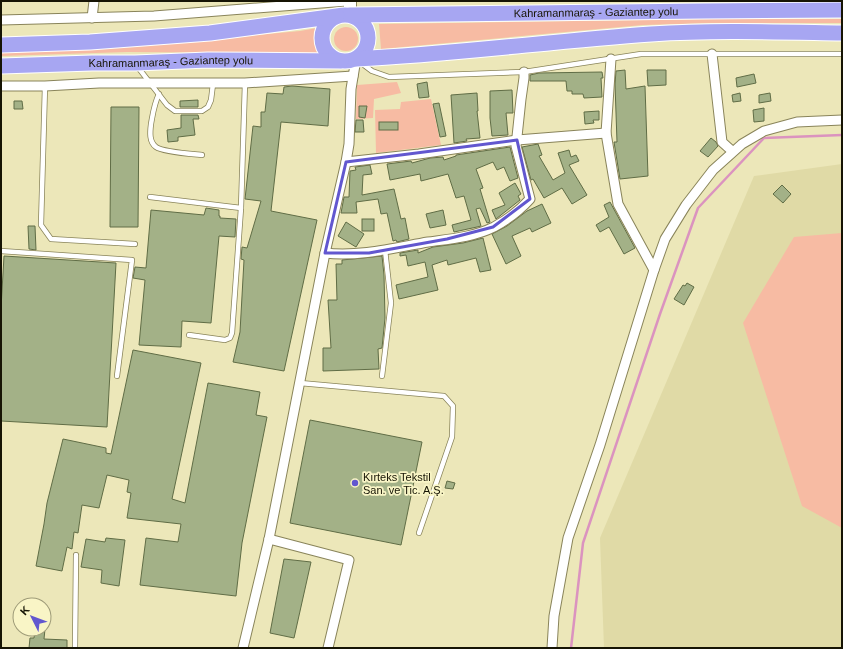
<svg xmlns="http://www.w3.org/2000/svg" width="843" height="649" viewBox="0 0 843 649" font-family="Arial,sans-serif">
<rect width="100%" height="100%" fill="#ece7b9"/>
<!-- built -->
<polygon fill="#e0daa6" points="842,164 842,648 604,648 600,538 754,176"/>
<!-- green -->
<g fill="#f7bba3">
<polygon points="714,19 842,19 842,23 713,23 643,25 381,49 379,24"/>
<circle cx="346" cy="39" r="12"/>
<polygon points="317,28 320,53 127,52 1,56 1,51 234,37 300,31"/>
<polygon points="397,82 401,93 374,99 373,118 356,119 357,85"/>
<polygon points="431,99 441,145 376,153 375,110 400,109 401,102"/>
<polygon points="842,233 842,528 802,506 743,323 794,237"/>
</g>
<g fill="none" stroke-linecap="round" stroke-linejoin="round">
<!-- stream -->
<polyline stroke="#db93bf" stroke-width="2.5" points="571,648 583,543 660,314 698,208 764,138 842,135"/>
</g>
<!-- building -->
<g fill="#a3b187" stroke="#606d46">
<polygon points="625,70 626,89 645,86 648,176 620,179 614,142 617,142 615,84 616,71"/>
<polygon points="647,70 666,70 666,85 648,86"/>
<polygon points="602,72 603,78 601,78 602,97 584,98 583,94 572,94 572,91 567,91 566,81 530,81 530,75 539,73"/>
<polygon points="754,74 756,83 737,87 736,78"/>
<polygon points="427,82 429,97 419,98 417,84"/>
<polygon points="292,86 330,89 328,126 281,122 271,211 317,220 284,371 233,362 240,332 244,260 241,259 242,247 247,248 261,201 245,199 253,126 261,127 261,112 265,112 267,93 283,94 284,87"/>
<polygon points="512,90 513,113 506,113 508,135 492,136 490,118 490,91"/>
<polygon points="477,93 478,111 477,111 480,138 466,139 467,141 454,143 451,95"/>
<polygon points="740,93 741,101 733,102 732,95"/>
<polygon points="770,93 771,101 759,103 759,95"/>
<polygon points="198,100 198,107 180,107 180,101"/>
<polygon points="14,101 22,101 23,109 14,109"/>
<polygon points="439,103 446,136 440,137 433,104"/>
<polygon points="359,106 367,106 365,118 359,117"/>
<polygon points="111,107 139,107 138,227 110,227"/>
<polygon points="764,108 764,121 754,122 753,110"/>
<polygon points="599,111 599,120 593,120 594,123 585,124 584,112"/>
<polygon points="181,115 198,115 199,119 193,119 195,135 178,137 178,141 168,142 167,130 181,128"/>
<polygon points="356,120 363,120 364,132 355,132"/>
<rect x="379" y="122" width="19" height="8"/>
<polygon points="711,138 716,142 718,146 708,157 700,151"/>
<polygon points="538,144 542,155 539,156 553,180 565,173 558,153 569,150 571,157 576,155 579,161 569,165 587,195 572,204 562,188 544,198 533,179 531,180 522,147"/>
<polygon points="510,147 518,178 510,181 504,167 497,170 493,162 476,169 483,188 480,189 490,222 487,223 480,208 476,209 481,226 477,227 454,232 452,225 471,220 464,196 456,198 448,174 421,181 420,174 390,180 387,164 411,161 412,163 430,158 443,157 444,160 456,156 456,155"/>
<polygon points="370,165 372,174 363,175 362,195 394,189 401,219 405,218 409,239 397,242 396,240 393,241 387,213 381,214 378,199 356,202 357,213 341,213 344,197 349,197 350,171 356,170 355,167"/>
<polygon points="515,183 521,194 518,196 520,200 496,219 492,210 505,205 499,193"/>
<polygon points="782,185 791,194 783,203 773,194"/>
<polygon points="610,202 635,248 624,254 609,227 600,232 596,225 609,217 604,205"/>
<polygon points="542,204 551,223 532,232 530,228 512,236 521,256 506,264 492,234 507,226 527,211"/>
<polygon points="206,208 219,210 219,216 220,216 220,218 236,219 235,237 219,236 211,323 182,321 181,347 139,345 145,280 133,278 135,267 146,268 151,210 204,215"/>
<polygon points="443,210 446,225 430,228 426,214"/>
<rect x="362" y="219" width="12" height="12"/>
<polygon points="346,222 364,234 356,247 338,236"/>
<polygon points="28,226 35,226 36,250 29,249"/>
<polygon points="483,238 491,270 480,272 476,258 448,265 447,260 432,265 438,290 399,299 396,285 428,277 425,262 408,266 406,255 400,256 400,253 418,250 418,253 433,247 463,243"/>
<polygon points="4,256 116,263 107,427 1,421 1,308"/>
<polygon points="382,256 384,275 385,318 382,348 378,349 379,369 323,371 323,348 331,348 328,300 337,300 336,264 342,264 342,260"/>
<polygon points="687,283 694,287 684,305 674,299 683,285 685,286"/>
<polygon points="133,350 201,363 172,499 185,503 208,383 260,392 256,415 267,417 242,543 236,596 140,585 146,538 178,542 181,524 127,518 131,493 127,492 129,480 107,475 99,508 82,505 78,533 74,532 72,549 67,547 62,571 36,566 44,524 47,503 63,439 106,448 106,453 111,454"/>
<polygon points="310,420 422,442 401,545 290,523"/>
<polygon points="447,481 455,483 453,489 445,488"/>
<polygon points="106,538 125,540 119,586 101,583 102,570 81,567 86,539 105,542"/>
<polygon points="284,559 311,562 294,638 270,633"/>
<polygon points="35,629 45,629 44,639 67,640 67,648 29,648 30,638 34,638"/>
</g>
<g fill="none" stroke-linecap="round" stroke-linejoin="round">
<!-- service casing -->
<g stroke="#89845a" stroke-width="6">
<g id="service">
<polyline points="360,62 372,71 389,77 524,72 641,54 842,54"/>
<polyline points="137,66 167,105 175,111 202,111 208,107 211,100 213,84"/>
<polyline points="45,86 41,225 51,239 135,244"/>
<path d="M159,94C154,104 153,113 151,124C150,132 149,142 156,147C163,152 192,154 202,155"/>
<polyline points="150,197 241,208"/>
<polyline points="1,251 132,260 117,376"/>
<polyline points="189,335 225,340 230,338 232,333 241,208 245,83"/>
<polyline points="382,376 391,303 385,250"/>
<polyline points="300,383 444,396 453,406 452,437 419,533"/>
<polyline points="75,648 76,555"/>
</g>
</g>
<!-- minor casing -->
<g stroke="#89845a" stroke-width="11">
<g id="minor">
<polyline points="92,18 94,1"/>
<polyline points="1,20 154,16 347,1"/>
<polyline points="712,54 722,142 732,151"/>
<polyline points="611,59 606,133 618,204 654,270"/>
<polyline points="1,86 45,86 99,83 245,83 353,76"/>
<polyline points="346,162 419,154 517,140 606,133"/>
<path d="M325,253C359,257 394,248 428,242C450,239 474,237 494,227C507,220 520,210 530,199L516,146L521,99L524,78V72"/>
<polyline points="269,539 349,560 328,648"/>
<polyline points="243,648 269,539 325,253 346,162 349,144 351,89 356,59"/>
<polyline points="552,648 554,616 568,538 600,445 654,270 665,239 686,205 713,170 742,144 764,131 797,122 842,120"/>
</g>
</g>
<!-- tertiary casing -->
<g stroke="#89845a" stroke-width="14">
<polyline id="tertiary" points="350,1 350,15"/>
</g>
<!-- trunk casing -->
<g stroke="#fff" stroke-width="17">
<g id="trunk">
<circle cx="345" cy="38" r="23"/>
<path id="s1" d="M350,15L703,11L842,10"/>
<polyline points="1,45 90,42 210,33 337,16"/>
<path d="M356,59C455,54 553,41 651,34C715,30 778,32 842,33"/>
<path id="s2" d="M1,66L92,63H135L208,60L341,61"/>
</g>
</g>
<!-- service -->
<use href="#service" stroke="#fff" stroke-width="4.5"/>
<!-- minor -->
<use href="#minor" stroke="#fff" stroke-width="9"/>
<!-- tertiary -->
<use href="#tertiary" stroke="#fff" stroke-width="12"/>
<!-- trunk -->
<use href="#trunk" stroke="#a7a6f2" stroke-width="15"/>
</g>
<!-- marked area -->
<path fill="none" stroke="#6257cf" stroke-width="3" stroke-linejoin="round" d="M517,140L530,199L493,227L447,239L369,253H325L346,162Z"/>
<!-- markers -->
<circle fill="#6257cf" stroke="#f9f5c6" stroke-width="1.5" cx="355" cy="483" r="4"/>
<g text-anchor="middle" stroke-width="3.5" stroke-linejoin="round" paint-order="stroke">
<!-- street labels -->
<g font-size="11" fill="#161404" stroke="#f9f5c6">
<text dy="4" stroke="none"><textPath href="#s1" startOffset="246">Kahramanmaraş - Gaziantep yolu</textPath></text>
<text dy="4" stroke="none"><textPath href="#s2" startOffset="170">Kahramanmaraş - Gaziantep yolu</textPath></text>
</g>
<!-- poi labels -->
<g font-size="11" fill="#161404" stroke="#f9f5c6" text-anchor="start">
<text x="363" y="481">Kırteks Tekstil<tspan x="363" dy="13">San. ve Tic. A.Ş.</tspan></text>
</g>
</g>
<!-- border -->
<rect width="843" height="649" fill="none" stroke="#161404" stroke-width="4"/>
<!-- north arrow -->
<g transform="translate(32 617) rotate(312)"><circle r="19" fill="#f9f5c6" stroke="#9e9b78"/>
<path d="M0-3L7 15L0 10L-7 15Z" fill="#6257cf"/>
<text y="-6" font-size="11" font-weight="bold" text-anchor="middle" fill="#161404">K</text>
</g>
</svg>
